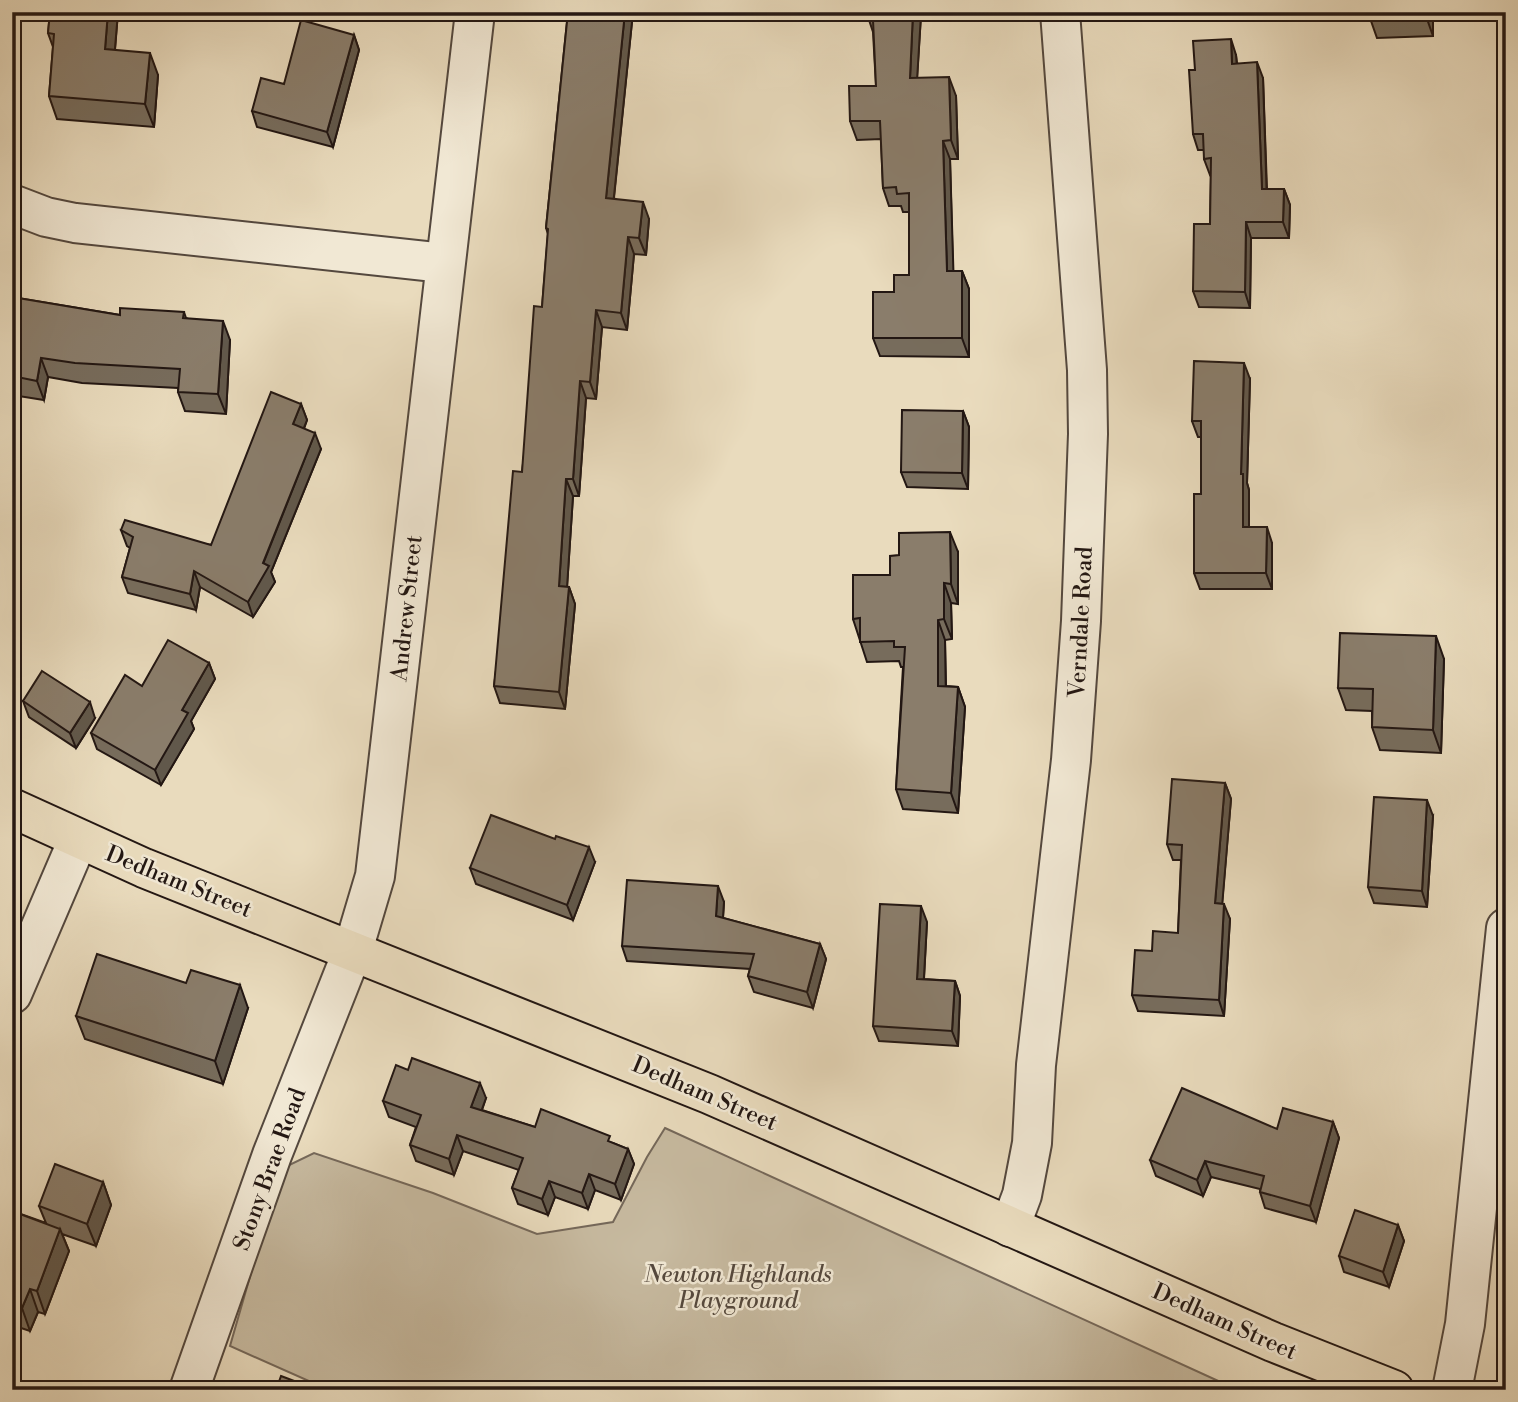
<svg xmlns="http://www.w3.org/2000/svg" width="1518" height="1402" viewBox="0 0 1518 1402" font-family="'Libre Bodoni',serif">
<rect width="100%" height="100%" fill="#e9dbbd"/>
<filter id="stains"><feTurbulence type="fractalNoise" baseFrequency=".00286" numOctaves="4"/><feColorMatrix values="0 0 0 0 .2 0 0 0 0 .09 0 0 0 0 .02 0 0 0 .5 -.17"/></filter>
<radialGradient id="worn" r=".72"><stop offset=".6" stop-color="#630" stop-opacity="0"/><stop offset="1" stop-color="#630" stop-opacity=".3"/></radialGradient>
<!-- green -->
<polygon fill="#c7baa0" stroke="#75685a" stroke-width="2" points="665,1128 1238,1390 329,1390 230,1346 281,1169 314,1153 433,1193 537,1234 613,1222 647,1157"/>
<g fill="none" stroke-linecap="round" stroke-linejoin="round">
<!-- minor casing -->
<g stroke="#54483e" stroke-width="42">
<g id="minor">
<polyline points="12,204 46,217 75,223 444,263"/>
<polyline points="12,994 78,840"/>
<polyline points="1010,1227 1022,1195 1032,1143 1036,1065 1071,760 1081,621 1088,434 1087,370 1060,12"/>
<polyline points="189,1390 272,1155 353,950 375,876 475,12"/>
<polyline points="1452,1390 1465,1324 1506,928"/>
</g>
</g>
<!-- major casing -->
<g stroke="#231713" stroke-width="42">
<polyline id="major" points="12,808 144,868 709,1094 1273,1342 1394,1390"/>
</g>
<!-- minor -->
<use href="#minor" stroke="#f1e8d4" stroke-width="38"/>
<!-- major -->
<use href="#major" stroke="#e9dbbd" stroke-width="38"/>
</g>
<!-- wall -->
<g fill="#776c5c" stroke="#231713" stroke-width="2">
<polygon points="50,12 118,12 115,50 158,75 154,127 57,119 49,96 53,47 48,33"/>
<polygon points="568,12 633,12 614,198 649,219 646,255 634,254 627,330 602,327 596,399 586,398 579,496 573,496 567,587 569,587 575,604 565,709 500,703 494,686 522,472 542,307 548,234 546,228"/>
<polygon points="870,12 945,12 944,17 921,15 917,78 956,96 958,159 950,159 953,271 962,271 969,289 969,357 880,356 873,338 894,292 909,275 909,212 903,212 901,206 889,206 883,188 881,139 857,140 850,121 876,86 873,32 869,20"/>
<polygon points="1433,12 1433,36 1377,38 1370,18"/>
<polygon points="354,35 359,50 333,147 257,127 252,111"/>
<polygon points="1236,55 1237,63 1263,78 1267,189 1284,189 1290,205 1289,238 1251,238 1250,308 1199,307 1193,291 1210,224 1211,174 1210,175 1204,159 1204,150 1198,150 1193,134 1195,70"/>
<polygon points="12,297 120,315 184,312 186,318 230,340 226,414 185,411 178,392 178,388 82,383 48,377 44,400 12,395"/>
<polygon points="1250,379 1247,483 1249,490 1249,527 1272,543 1272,589 1200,589 1194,573 1201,494 1201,437 1198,437 1192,421"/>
<polygon points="301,404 307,420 304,429 321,449 271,572 275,582 253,617 200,587 196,610 128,593 122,577 130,548 127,546 121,530 211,545"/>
<polygon points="963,411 969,427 968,489 907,487 901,472"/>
<polygon points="958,552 958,604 951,603 952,639 945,640 946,686 958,687 965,707 958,813 903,809 896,789 903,667 901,667 899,661 867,662 853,619 890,575"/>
<polygon points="1444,659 1441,753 1380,750 1372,727 1372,711 1346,710 1338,688"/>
<polygon points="209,663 215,679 191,721 194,729 161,785 97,749 91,733 142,686"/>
<polygon points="23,701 95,718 76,748 29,717"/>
<polygon points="1225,783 1231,799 1222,904 1230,919 1224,1016 1138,1011 1132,995 1152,951 1178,933 1181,860 1173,860 1167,844"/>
<polygon points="1433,816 1427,907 1374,903 1368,887"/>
<polygon points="595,862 573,920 476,884 470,868"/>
<polygon points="724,902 723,918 820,944 826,959 813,1008 754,992 748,976 750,969 627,961 622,946"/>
<polygon points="927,922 924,979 955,981 960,996 958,1046 879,1041 873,1026"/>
<polygon points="248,1008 223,1084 85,1039 76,1016"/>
<polygon points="486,1098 482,1110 535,1127 613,1143 628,1149 634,1164 621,1200 595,1190 588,1209 555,1197 548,1215 518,1204 512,1188 519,1170 463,1151 454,1175 416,1161 410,1145 416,1127 389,1117 383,1101"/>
<polygon points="1333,1122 1339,1138 1316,1222 1265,1208 1260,1192 1260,1189 1211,1177 1203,1196 1156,1176 1150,1160 1277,1129"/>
<polygon points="103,1182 111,1205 96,1246 62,1234 69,1251 45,1314 38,1312 30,1331 12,1325 12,1211 46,1223 39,1206"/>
<polygon points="1398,1225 1404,1241 1389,1287 1344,1272 1339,1256"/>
</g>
<!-- shaded-wall -->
<g fill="#61584b" stroke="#231713" stroke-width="2">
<polygon points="108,12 118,12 113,72 105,49"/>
<polygon points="625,12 633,12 612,215 606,198"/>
<polygon points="913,12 920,12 921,15 916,97 910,78"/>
<polygon points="1426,12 1433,12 1433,36 1426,16"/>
<polygon points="354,35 359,50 333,147 327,132"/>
<polygon points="1231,39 1236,55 1238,80 1232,64"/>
<polygon points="150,53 158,75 154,127 145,104"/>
<polygon points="1257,62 1263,78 1267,204 1262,189"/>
<polygon points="949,77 956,96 958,159 951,140"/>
<polygon points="943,141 950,159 954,290 947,271"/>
<polygon points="1284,189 1290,205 1289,238 1283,222"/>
<polygon points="643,202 649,219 646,255 639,238"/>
<polygon points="1246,222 1251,238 1250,308 1245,292"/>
<polygon points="628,237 634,254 627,330 621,313"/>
<polygon points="962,271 969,289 969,357 962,338"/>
<polygon points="596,310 602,327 596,399 590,382"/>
<polygon points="223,321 230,340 226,414 218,394"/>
<polygon points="41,358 48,377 44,400 37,381"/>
<polygon points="1244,363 1250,379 1247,483 1249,490 1249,542 1243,527 1241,474"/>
<polygon points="580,381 586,398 579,496 573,479"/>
<polygon points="301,404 307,420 299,440 293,424"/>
<polygon points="963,411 969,427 968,489 962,473"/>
<polygon points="315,433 321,449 271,572 275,582 253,617 248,602"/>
<polygon points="566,479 573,496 566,603 559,586"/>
<polygon points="1267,527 1272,543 1272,589 1266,573"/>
<polygon points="950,532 958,552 958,604 951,584"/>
<polygon points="194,571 200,587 196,610 190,594"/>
<polygon points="944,583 951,603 952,639 944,619"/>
<polygon points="569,587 575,604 565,709 559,692"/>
<polygon points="12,613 16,623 12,629"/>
<polygon points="938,620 945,640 946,705 938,686"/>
<polygon points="1436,636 1444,659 1441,753 1433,730"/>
<polygon points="209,663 215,679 191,721 194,729 161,785 155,770 182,710"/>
<polygon points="958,687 965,707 958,813 951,793"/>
<polygon points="90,702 95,718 76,748 70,733"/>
<polygon points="1225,783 1231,799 1221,919 1215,903"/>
<polygon points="1427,800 1433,816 1427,907 1422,891"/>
<polygon points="589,847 595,862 573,920 567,905"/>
<polygon points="718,886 724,902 722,932 716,916"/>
<polygon points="1224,904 1230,919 1224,1016 1219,1000"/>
<polygon points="921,906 927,922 923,994 917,979"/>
<polygon points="820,944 826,959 813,1008 807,992"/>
<polygon points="955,981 960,996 958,1046 952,1031"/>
<polygon points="240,985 248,1008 223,1084 215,1061"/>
<polygon points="480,1083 486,1098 477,1123 471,1107"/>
<polygon points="1333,1122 1339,1138 1316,1222 1310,1206"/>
<polygon points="457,1135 463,1151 454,1175 449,1159"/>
<polygon points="628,1149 634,1164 621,1200 615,1184"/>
<polygon points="1205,1161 1211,1177 1203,1196 1197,1180"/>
<polygon points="589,1174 595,1190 588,1209 582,1193"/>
<polygon points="549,1181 555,1197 548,1215 542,1199"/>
<polygon points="103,1182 111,1205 96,1246 87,1224"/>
<polygon points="1398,1225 1404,1241 1389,1287 1383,1272"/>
<polygon points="60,1229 69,1251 45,1314 37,1291"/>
<polygon points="30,1289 38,1312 30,1331 22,1308"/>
</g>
<!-- building -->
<g fill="#8a7d6b" stroke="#231713" stroke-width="2">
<polygon points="50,12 108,12 105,49 150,53 145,104 49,96 54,34 48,33"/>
<polygon points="568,12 625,12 606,198 643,202 639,238 628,237 621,313 596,310 590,382 580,381 573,479 566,479 559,586 569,587 559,692 494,686 513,471 522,472 534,306 542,307 548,229 546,228"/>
<polygon points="870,12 913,12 910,78 949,77 951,140 943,141 947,271 962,271 962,338 873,338 873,292 894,292 894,275 909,275 909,193 897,194 896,187 883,188 880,121 850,121 849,86 876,86 873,20 869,20"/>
<polygon points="1370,12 1426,12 1426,16 1370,18"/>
<polygon points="301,20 354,35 327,132 252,111 261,78 284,84"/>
<polygon points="1231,39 1232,64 1257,62 1262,189 1284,189 1283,222 1246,222 1245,292 1193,291 1194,224 1210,224 1211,158 1204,159 1203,134 1193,134 1189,70 1195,70 1193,41"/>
<polygon points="12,297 120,315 120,308 184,312 183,318 223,321 218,394 178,392 180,369 75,363 41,358 37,381 12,376"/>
<polygon points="1194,361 1244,363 1241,474 1243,474 1243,527 1267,527 1266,573 1194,573 1194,494 1201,494 1201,421 1192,421"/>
<polygon points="271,392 301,404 293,424 315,433 263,563 269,566 248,602 194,571 190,594 122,577 133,537 121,530 125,520 211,545"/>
<polygon points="902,410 963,411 962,473 901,472"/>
<polygon points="950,532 951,584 944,583 944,619 938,620 938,686 958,687 951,793 896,789 905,647 894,647 894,641 860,642 860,618 853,619 853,575 890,575 890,556 899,555 899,533"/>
<polygon points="1340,633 1436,636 1433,730 1372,727 1373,689 1338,688"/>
<polygon points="168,640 209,663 182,710 188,713 155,770 91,733 125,675 142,686"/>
<polygon points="42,671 90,702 70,733 23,701"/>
<polygon points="1172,779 1225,783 1215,903 1224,904 1219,1000 1132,995 1135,950 1152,951 1153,931 1178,933 1182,845 1167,844"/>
<polygon points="1374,797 1427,800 1422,891 1368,887"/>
<polygon points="491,815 555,839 556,836 589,847 567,905 470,868"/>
<polygon points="627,880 718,886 716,916 820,944 807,992 748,976 754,954 622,946"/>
<polygon points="880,904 921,906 917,979 955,981 952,1031 873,1026"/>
<polygon points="97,954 186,983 191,970 240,985 215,1061 76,1016"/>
<polygon points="412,1058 480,1083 471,1107 535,1127 541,1109 610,1136 608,1141 628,1149 615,1184 589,1174 582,1193 549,1181 542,1199 512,1188 523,1158 457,1135 449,1159 410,1145 421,1115 383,1101 396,1065 408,1070"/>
<polygon points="1182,1088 1277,1129 1283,1108 1333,1122 1310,1206 1260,1192 1264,1176 1205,1161 1197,1180 1150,1160"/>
<polygon points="55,1164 103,1182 87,1224 39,1206"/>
<polygon points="1355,1210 1398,1225 1383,1272 1339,1256"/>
<polygon points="12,1211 60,1229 37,1291 30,1289 22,1308 12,1305"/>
<polygon points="281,1376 318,1390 276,1390"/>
</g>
<g text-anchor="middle" stroke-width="5" stroke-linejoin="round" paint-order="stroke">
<!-- street labels -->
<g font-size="23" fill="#231713" stroke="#f1e8d4">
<text transform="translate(406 608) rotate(-84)" y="8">Andrew Street</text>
<text transform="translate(1080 622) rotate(-87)" y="8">Verndale Road</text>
<text transform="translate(179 881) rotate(22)" y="8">Dedham Street</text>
<text transform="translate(705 1093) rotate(23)" y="8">Dedham Street</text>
<text transform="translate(269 1169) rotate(-70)" y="8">Stony Brae Road</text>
<text transform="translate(1225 1321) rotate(24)" y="8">Dedham Street</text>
</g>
<!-- park labels -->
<g font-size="23" font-style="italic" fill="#54483d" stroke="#f1e8d4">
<text x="738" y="1282">Newton Highlands<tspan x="738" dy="26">Playground</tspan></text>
</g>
</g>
<!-- margin -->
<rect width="1518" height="1402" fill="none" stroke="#e9dbbd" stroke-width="42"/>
<rect x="14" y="14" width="1490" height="1374" fill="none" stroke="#231713" stroke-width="3.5"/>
<rect x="21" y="21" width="1476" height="1360" fill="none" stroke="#231713" stroke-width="2"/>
<rect width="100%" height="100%" filter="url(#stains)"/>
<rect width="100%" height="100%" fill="url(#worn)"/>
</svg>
